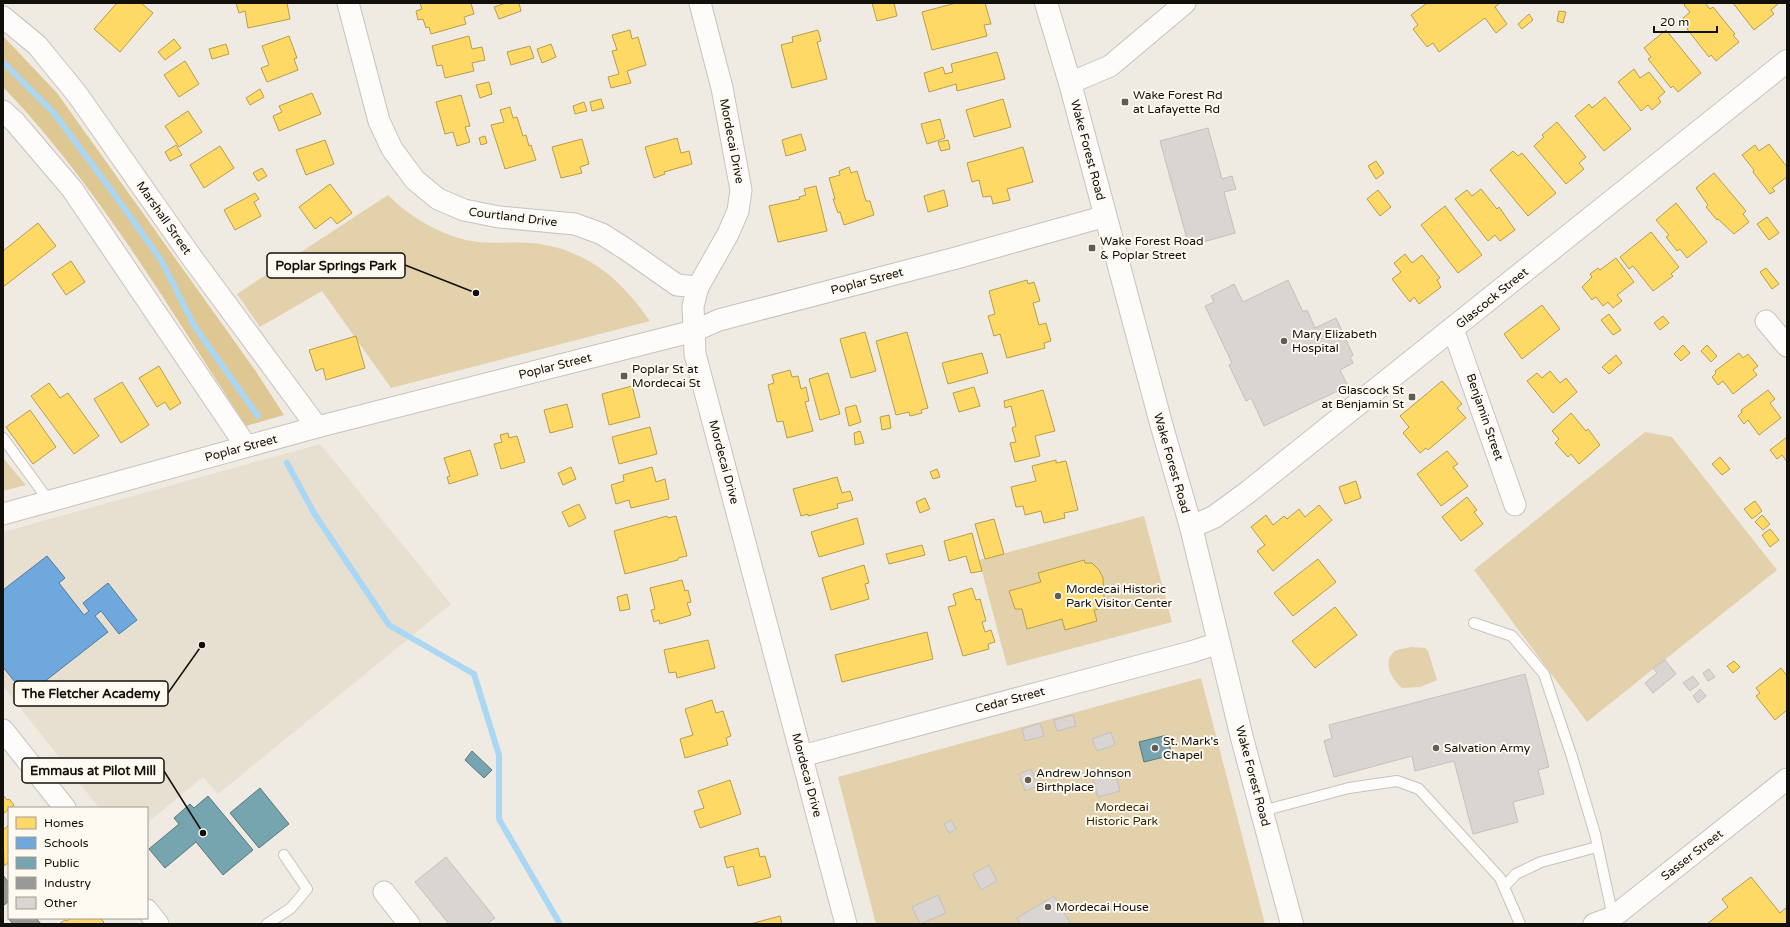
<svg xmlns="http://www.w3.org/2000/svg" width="1790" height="927" viewBox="0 0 1790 927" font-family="'Varela Round',sans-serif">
<rect width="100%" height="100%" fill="#efebe2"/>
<!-- built -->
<polygon fill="#e7dfd0" points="320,444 451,604 218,794 203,777 147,823 147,808 99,808 3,686 3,532"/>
<!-- green -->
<g fill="#e2d1ab">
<path d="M388,195C410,217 435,232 466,240C488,245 510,241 532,243C586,249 620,278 650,321L391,388L322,291L260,327L237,294Z"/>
<polygon points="1645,432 1672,437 1777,570 1587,722 1474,570"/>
<polygon points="3,458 26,485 3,491"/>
<polygon points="1144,516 1172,622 1007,666 979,560"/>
<path d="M1411,647L1425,648L1428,651L1437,680L1420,687L1402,688C1392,679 1381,662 1395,651C1399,649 1407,648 1411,647Z"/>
<polygon points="1201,678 1265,924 876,924 838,777"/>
</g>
<!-- forest -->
<path fill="#dec793" d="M3,36L57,93L255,370L284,415L246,426C170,310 99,187 3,87Z"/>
<!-- homes -->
<g fill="#ffd966" stroke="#b89d4b">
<polygon points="117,3 141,3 153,13 120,52 94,29"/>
<polygon points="236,3 287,3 290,19 248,28 245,11 239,13"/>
<polygon points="420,3 471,3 474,14 464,17 466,24 431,34 429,27 426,28 423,19 418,20 416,11 422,9"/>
<polygon points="506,3 519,3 521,11 499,19 494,7"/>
<polygon points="872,3 894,3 897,16 877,21"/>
<polygon points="956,3 985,3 991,24 984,25 987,36 932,50 922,12"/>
<polygon points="1427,3 1500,3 1495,7 1507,24 1496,33 1485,18 1439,52 1433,43 1427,47 1413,29 1418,25 1411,15"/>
<polygon points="1686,3 1705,3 1710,9 1713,7 1735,34 1733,35 1739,42 1716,61 1711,55 1709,57 1687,29 1690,26 1683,18 1690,12 1684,5"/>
<polygon points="1733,3 1779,3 1771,10 1774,14 1754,30"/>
<polygon points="1559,11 1566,12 1563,23 1557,21"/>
<polygon points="1529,14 1533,20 1522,29 1518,24"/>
<polygon points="630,30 632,39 638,37 646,65 627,71 631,83 611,88 608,77 619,74 612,51 617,50 612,35"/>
<polygon points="818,30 821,41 817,42 827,79 792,88 781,45 793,42 792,37"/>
<polygon points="1666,30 1701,73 1678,92 1673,86 1671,88 1648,59 1651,57 1644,48"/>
<polygon points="289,36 297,58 294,59 298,70 267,82 261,68 269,65 262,46"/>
<polygon points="469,36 472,49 482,47 485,60 472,63 474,71 445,78 442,65 437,66 432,46"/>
<polygon points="174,39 181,48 165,60 158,52"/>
<polygon points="226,44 229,54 212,59 209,49"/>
<polygon points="551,44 556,57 542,63 537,49"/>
<polygon points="530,46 534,58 511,65 507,52"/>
<polygon points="997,52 1005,79 957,91 956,84 929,92 924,73 943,67 945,74 953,72 951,64"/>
<polygon points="185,61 199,84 179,97 164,75"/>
<polygon points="1634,69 1640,78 1649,72 1665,92 1658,98 1661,102 1652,110 1648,105 1641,111 1618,82"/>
<polygon points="489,82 492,94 480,98 476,85"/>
<polygon points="260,89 264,97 250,105 246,98"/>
<polygon points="312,93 321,114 279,131 273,116 282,112 279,106"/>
<polygon points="461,95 470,126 465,127 470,142 457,146 453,132 445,134 436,102"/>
<polygon points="1605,97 1631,129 1604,151 1575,116 1589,104 1592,108"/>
<polygon points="601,99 604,108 592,111 590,102"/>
<polygon points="1003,99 1011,127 974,137 966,110"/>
<polygon points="584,102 587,111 575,114 573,106"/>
<polygon points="510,107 513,118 517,117 523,136 526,135 529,146 531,145 536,160 505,169 491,125 504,122 500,110"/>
<polygon points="188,111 202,132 179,147 165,126"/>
<polygon points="940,119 945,138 927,144 921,124"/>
<polygon points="1557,122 1586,157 1579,163 1584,169 1566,184 1534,146 1544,137 1542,135"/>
<polygon points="801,134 806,150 786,156 782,140"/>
<polygon points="485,136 487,143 481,145 479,138"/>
<polygon points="677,138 681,153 689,151 692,164 664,172 665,174 654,178 645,147"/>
<polygon points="582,139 589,164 580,167 582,173 561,178 552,147"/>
<polygon points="325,140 334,164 306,175 296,150"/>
<polygon points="948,140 950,149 941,151 938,142"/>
<polygon points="1769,144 1787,167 1787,177 1772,188 1775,191 1770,194 1753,172 1754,170 1742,155 1755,145 1759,151"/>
<polygon points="176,145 182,155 170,161 165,152"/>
<polygon points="220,146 234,168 204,188 190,165"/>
<polygon points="1023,147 1033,182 1007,189 1010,200 993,204 991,196 983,197 979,180 972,182 967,163"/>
<polygon points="1513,151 1518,156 1522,153 1556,193 1528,216 1490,170"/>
<polygon points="1376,161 1384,173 1376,179 1368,166"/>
<polygon points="849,167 851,173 857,171 866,201 870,201 874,215 844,225 840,212 838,213 833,199 835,199 829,178 840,175 839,171"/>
<polygon points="262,168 267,176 258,181 253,173"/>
<polygon points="1714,173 1746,211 1743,214 1749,222 1734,234 1718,219 1717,220 1706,207 1708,205 1696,188"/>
<polygon points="330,184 352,213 337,224 331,217 315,229 299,207"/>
<polygon points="816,186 827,231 778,242 769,206 800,199 799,197 806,195 804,189"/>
<polygon points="1481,189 1497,209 1499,207 1515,230 1500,241 1495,235 1488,241 1455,199 1467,190 1472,196"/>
<polygon points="944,190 948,206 928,212 924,196"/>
<polygon points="1378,190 1391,207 1380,216 1367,199"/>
<polygon points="255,193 259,199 254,202 261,216 235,230 224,210"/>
<polygon points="1676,203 1707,242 1687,258 1680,249 1677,251 1666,237 1669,235 1656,220"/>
<polygon points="1445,206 1482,255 1458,273 1421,225"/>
<polygon points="1767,217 1779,233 1769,240 1757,224"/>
<polygon points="38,223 56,246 3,287 3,251"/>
<polygon points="1651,232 1679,267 1671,274 1673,276 1653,291 1633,266 1629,269 1620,257"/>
<polygon points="1405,254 1412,263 1422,255 1440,278 1437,280 1441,287 1419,304 1414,297 1410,302 1392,279 1401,272 1394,263"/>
<polygon points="1616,258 1634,282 1617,295 1622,301 1613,308 1608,302 1603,306 1596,297 1592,300 1582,287 1592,277 1590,274 1598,268 1600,270"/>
<polygon points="71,261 85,282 66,295 52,274"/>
<polygon points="1766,268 1779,284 1772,289 1760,272"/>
<polygon points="1027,280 1028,284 1034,282 1040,301 1033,303 1039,325 1046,323 1051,341 1044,343 1045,348 1007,358 1000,334 994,336 988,316 995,314 989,291"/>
<polygon points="1542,305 1560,329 1522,359 1504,334"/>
<polygon points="1609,314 1621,330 1613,335 1601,320"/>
<polygon points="1663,316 1669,323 1660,330 1654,323"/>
<polygon points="865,332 876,371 851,378 840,339"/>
<polygon points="907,332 928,408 921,410 922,413 910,416 909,412 896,415 876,341"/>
<polygon points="356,336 365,368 326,380 323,368 316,371 309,350"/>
<polygon points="1683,345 1690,353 1681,361 1674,354"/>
<polygon points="1707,345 1717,356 1711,362 1701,351"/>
<polygon points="982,353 988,373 948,384 942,363"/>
<polygon points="1739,353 1743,358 1748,354 1758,366 1753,370 1757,375 1733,394 1723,381 1718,385 1712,377 1716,373 1715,371"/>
<polygon points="1616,355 1622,363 1609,374 1602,367"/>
<polygon points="159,366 181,403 170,410 165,402 157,407 139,378"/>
<polygon points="790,370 792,377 798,376 801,389 806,387 809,401 805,402 813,431 787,438 783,421 777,422 768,385 774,383 772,375"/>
<polygon points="1550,371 1560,383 1566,378 1577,392 1553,413 1527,381 1537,373 1542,378"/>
<polygon points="828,373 840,414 820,420 809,379"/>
<polygon points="1442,381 1462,404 1457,408 1466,418 1428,450 1426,448 1420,453 1403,433 1409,427 1400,416"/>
<polygon points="122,382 149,425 121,443 94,399"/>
<polygon points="49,383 60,398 68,393 99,436 74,454 31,396"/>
<polygon points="632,386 640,417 609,425 602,394"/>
<polygon points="974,387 980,406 959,412 953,393"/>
<polygon points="1043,390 1055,431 1035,436 1040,456 1015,462 1010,443 1016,442 1012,428 1016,426 1011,406 1005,408 1004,401"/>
<polygon points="1768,390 1775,399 1770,403 1781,418 1759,435 1748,420 1744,424 1738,416 1742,412 1741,410"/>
<polygon points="567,404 573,427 550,433 544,410"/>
<polygon points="856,405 861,422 849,426 845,408"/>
<polygon points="30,410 56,447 33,464 6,427"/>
<polygon points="1571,413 1586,431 1588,429 1600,445 1579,464 1571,454 1568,457 1555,443 1559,439 1552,431"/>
<polygon points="889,415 891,428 882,430 880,417"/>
<polygon points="650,427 657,454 619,464 612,437"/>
<polygon points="860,431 864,443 855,445 854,433"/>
<polygon points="508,433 509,438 517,436 525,462 501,469 494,444 502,442 500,435"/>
<polygon points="1787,437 1787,462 1782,455 1777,459 1770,450"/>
<polygon points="470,450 478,475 449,484 447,477 450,476 444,458"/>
<polygon points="1447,451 1458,464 1453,467 1468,486 1441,506 1417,474"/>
<polygon points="1720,457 1730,469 1722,475 1712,464"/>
<polygon points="1056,460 1056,463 1066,461 1078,510 1064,513 1065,518 1044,523 1041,511 1025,515 1023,506 1016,507 1011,487 1036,481 1032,466"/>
<polygon points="571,467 576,479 563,485 558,473"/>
<polygon points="652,467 656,482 665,479 669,499 631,508 629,500 616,504 611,485 624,481 623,475"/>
<polygon points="937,469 940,477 933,479 930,472"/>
<polygon points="837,477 842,493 850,491 853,500 837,504 838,508 808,516 808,514 801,516 793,489"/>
<polygon points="1356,481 1361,498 1345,504 1339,487"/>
<polygon points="1467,497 1477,510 1474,512 1483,524 1461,541 1442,517"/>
<polygon points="925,498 930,509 920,513 916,502"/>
<polygon points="1755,501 1762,511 1752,519 1744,509"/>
<polygon points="579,504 586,518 569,527 562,512"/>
<polygon points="1319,505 1332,520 1273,571 1257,551 1265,545 1251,527 1266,515 1273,525 1284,516 1287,519 1299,509 1305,517"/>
<polygon points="1762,515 1770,524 1763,530 1755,522"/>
<polygon points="667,516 668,518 676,516 687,556 678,558 678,560 625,574 614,531"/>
<polygon points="857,518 864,544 819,557 811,532"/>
<polygon points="994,519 1004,554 985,559 975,524"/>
<polygon points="1770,529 1779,540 1770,547 1762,535"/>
<polygon points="972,533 982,571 971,573 966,556 949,561 944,541"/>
<polygon points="922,545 925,555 889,564 886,554"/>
<polygon points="1318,559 1336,582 1293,616 1274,593"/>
<polygon points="1084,560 1085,563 1092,563 1099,570 1103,578 1104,598 1102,603 1097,606 1098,609 1094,610 1097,621 1065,630 1062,619 1027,629 1022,609 1015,609 1009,591 1041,582 1038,573"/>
<polygon points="864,565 869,583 865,584 869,599 831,610 822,578"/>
<polygon points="682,580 685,591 688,590 691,602 687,603 691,615 660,624 659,620 654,622 651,610 655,609 650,588"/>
<polygon points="972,588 976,600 980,599 986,621 982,622 985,632 991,630 995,642 988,644 989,649 963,656 948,607 956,605 953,594"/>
<polygon points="627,594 630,609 620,611 617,597"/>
<polygon points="1335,607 1357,635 1315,668 1292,641"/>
<polygon points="927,632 933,659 842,682 835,655"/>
<polygon points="708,640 715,668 677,678 676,672 669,673 664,650"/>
<polygon points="1734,661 1740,667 1733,673 1727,666"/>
<polygon points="1781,668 1787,676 1787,710 1775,720 1756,696 1760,693 1756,688"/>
<polygon points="712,700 716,713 723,711 731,736 726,738 728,745 685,758 680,739 693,735 685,709"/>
<polygon points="730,780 741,814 700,828 694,811 704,808 698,791"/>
<polygon points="3,795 7,800 9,799 14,805 3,814"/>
<polygon points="9,825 9,862 4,866 3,830"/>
<polygon points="758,848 760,857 765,856 771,877 738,886 733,866 727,868 724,857"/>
<polygon points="1751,877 1780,913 1787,907 1787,924 1707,924 1728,907 1722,899"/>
<polygon points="780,916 782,924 750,924"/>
<polygon points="71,918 100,918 104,922 102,924 59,924 65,920 67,921"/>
</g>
<!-- schools -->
<polygon fill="#6fa8dc" stroke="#537a9d" points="47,556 65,578 59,583 84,615 89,611 83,603 108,583 137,620 119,634 101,611 95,616 108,632 26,696 3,667 3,590"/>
<!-- public -->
<g fill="#76a5af" stroke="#58787e">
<polygon points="1167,735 1172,755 1144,762 1139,742"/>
<polygon points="472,751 492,770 484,778 465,760"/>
<polygon points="260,788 289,824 259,848 230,813"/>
<polygon points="208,796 253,850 223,875 196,842 165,868 149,849 179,824 174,818 190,804 194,808"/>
</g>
<!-- industry -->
<g fill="#999" stroke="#70706e">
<polygon points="3,875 9,883 9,901 3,906"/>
<polygon points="9,917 9,918 36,918 41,924 13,924 8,918"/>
</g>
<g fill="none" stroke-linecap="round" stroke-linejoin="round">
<!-- stream -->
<g stroke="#aad7f4" stroke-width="6">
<polyline points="3,62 54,113 117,198 161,260 195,327 258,416"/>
<polyline points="287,463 314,513 389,625 474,674 499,755 499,819 560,924"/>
</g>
</g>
<!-- building -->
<g fill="#d9d5d3" stroke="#c4c0be">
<polygon points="1208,128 1222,179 1232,176 1236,189 1224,192 1235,233 1189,246 1160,141"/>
<polygon points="1288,280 1303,312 1307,310 1315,328 1336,318 1353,355 1350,357 1353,363 1340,370 1348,386 1264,426 1251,398 1246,401 1229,365 1232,363 1205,306 1214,302 1211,296 1234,284 1243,302"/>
<polygon points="1665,660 1676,674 1653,693 1645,683 1657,673 1653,668"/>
<polygon points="1709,669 1715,677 1708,681 1703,673"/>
<polygon points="1525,674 1549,767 1538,770 1544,794 1513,802 1518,822 1473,834 1454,761 1415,771 1412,756 1334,777 1324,741 1332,738 1329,725"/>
<polygon points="1693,676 1699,684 1690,691 1683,683"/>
<polygon points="1700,689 1706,696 1698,703 1693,696"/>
<polygon points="1073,715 1076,726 1057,731 1054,720"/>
<polygon points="1040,723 1044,736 1025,741 1022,729"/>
<polygon points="1111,732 1115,745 1097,751 1092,739"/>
<polygon points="1031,769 1037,786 1025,791 1019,774"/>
<polygon points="1115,772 1120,791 1098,797 1093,778"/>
<polygon points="951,820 956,829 949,833 944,824"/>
<polygon points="446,857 495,918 487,924 449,924 415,882"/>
<polygon points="989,865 997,881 981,890 973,874"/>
<polygon points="938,895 946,913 920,924 912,907"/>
<polygon points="1054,896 1071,924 1020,924 1017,918"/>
</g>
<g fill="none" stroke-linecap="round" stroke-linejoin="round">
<!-- lane casing -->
<g stroke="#c7c3bd" stroke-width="12">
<g id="lane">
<polyline points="3,438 49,501"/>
<polyline points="1474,623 1512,636 1544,674 1572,757 1595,834 1613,917"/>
<polyline points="1262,811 1349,788 1397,781 1419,789 1500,878 1520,924"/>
<polyline points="1504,887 1516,874 1541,862 1597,847"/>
<polyline points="267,924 291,908 307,889 284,855"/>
</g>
</g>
<!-- street casing -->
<g stroke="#c7c3bd" stroke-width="23">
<g id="street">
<polyline points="348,3 379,121 392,149 415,180 438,199 464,210 499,217 575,224 602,234 627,250 677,285 698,287"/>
<polyline points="700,3 722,88 741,190 738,211 728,234 698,287 693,306 695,354 846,924"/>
<polyline points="3,17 37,45 77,94 190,255 317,427"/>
<polyline points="1070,83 1110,66 1185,3"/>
<polyline points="3,111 15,122 72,189 246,446"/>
<polyline points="1766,321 1787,346"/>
<polyline points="1453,329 1515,505"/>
<polyline points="3,514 317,427 694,331 719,320 956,258 1106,216"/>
<polyline points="3,730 65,808"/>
<polyline points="802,756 1191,652 1219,643"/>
<polyline points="384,892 409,924"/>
<polyline points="147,910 158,924"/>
<polyline points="1594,924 1613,917 1787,779"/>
</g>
</g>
<!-- secondary casing -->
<g stroke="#c7c3bd" stroke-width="24">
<g id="secondary">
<polyline points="1046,3 1070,83 1162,427 1191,527 1242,738 1292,924"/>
<polyline points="1191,527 1214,517 1248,492 1787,61"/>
</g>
</g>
<!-- lane -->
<use href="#lane" stroke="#fdfcfb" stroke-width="10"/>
<!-- street -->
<use href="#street" stroke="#fdfcfb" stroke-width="21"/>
<!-- secondary -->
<use href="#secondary" stroke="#fdfcfb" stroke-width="22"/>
</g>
<!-- markers -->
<g fill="#5f5d56" stroke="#fffaf1" stroke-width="1.5">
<rect x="1121" y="98" width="8" height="8" rx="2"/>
<rect x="1088" y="244" width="8" height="8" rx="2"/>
<circle cx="1284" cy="341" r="4"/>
<rect x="620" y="372" width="8" height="8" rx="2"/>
<rect x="1408" y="393" width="8" height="8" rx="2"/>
<circle cx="1058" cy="596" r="4"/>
<circle cx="1155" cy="748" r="4"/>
<circle cx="1436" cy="748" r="4"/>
<circle cx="1028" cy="780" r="4"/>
<circle cx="1048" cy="907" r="4"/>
</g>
<g text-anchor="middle" stroke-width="4" stroke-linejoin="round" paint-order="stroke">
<!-- poi labels -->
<g font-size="12" fill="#12100b" stroke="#fffaf1" text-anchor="start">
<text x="1133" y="99">Wake Forest Rd<tspan x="1133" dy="14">at Lafayette Rd</tspan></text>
<text x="1100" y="245">Wake Forest Road<tspan x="1100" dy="14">&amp; Poplar Street</tspan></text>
<text x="1292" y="338">Mary Elizabeth<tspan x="1292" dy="14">Hospital</tspan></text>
<text x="632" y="373">Poplar St at<tspan x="632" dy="14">Mordecai St</tspan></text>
<text x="1404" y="394" text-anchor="end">Glascock St<tspan x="1404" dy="14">at Benjamin St</tspan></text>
<text x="1066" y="593">Mordecai Historic<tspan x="1066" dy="14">Park Visitor Center</tspan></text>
<text x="1163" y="745">St. Mark's<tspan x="1163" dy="14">Chapel</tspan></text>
<text x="1444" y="752">Salvation Army</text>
<text x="1036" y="777">Andrew Johnson<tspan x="1036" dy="14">Birthplace</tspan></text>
<text x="1056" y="911">Mordecai House</text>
</g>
<!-- street labels -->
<g font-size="12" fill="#12100b" stroke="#fffaf1">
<text transform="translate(732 141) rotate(79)" y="4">Mordecai Drive</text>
<text transform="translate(1088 150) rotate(75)" y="4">Wake Forest Road</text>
<text transform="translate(513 217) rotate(7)" y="4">Courtland Drive</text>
<text transform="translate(164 218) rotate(55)" y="4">Marshall Street</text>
<text transform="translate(867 281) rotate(-15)" y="4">Poplar Street</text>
<text transform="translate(1492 298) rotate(-39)" y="4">Glascock Street</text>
<text transform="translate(555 366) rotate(-14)" y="4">Poplar Street</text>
<text transform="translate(1485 417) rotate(71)" y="4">Benjamin Street</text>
<text transform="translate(241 448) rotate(-15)" y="4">Poplar Street</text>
<text transform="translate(724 462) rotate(75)" y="4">Mordecai Drive</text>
<text transform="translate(1172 463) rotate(74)" y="4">Wake Forest Road</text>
<text transform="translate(1010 700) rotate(-15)" y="4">Cedar Street</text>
<text transform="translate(807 775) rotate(75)" y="4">Mordecai Drive</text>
<text transform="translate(1253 776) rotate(75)" y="4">Wake Forest Road</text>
<text transform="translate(1692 855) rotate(-38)" y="4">Sasser Street</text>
</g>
<!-- park labels -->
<g font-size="12" fill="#382801" stroke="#fffaf1">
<text x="1122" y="811">Mordecai<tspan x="1122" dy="14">Historic Park</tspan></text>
</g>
</g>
<!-- callouts -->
<path fill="none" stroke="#12100b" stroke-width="1.5" d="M476 293L405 265M202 645L168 693M203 833L164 771"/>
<g fill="#12100b" stroke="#fffaf1" stroke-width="1.5">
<circle cx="476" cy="293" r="4"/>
<circle cx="202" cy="645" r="4"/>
<circle cx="203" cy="833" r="4"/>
</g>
<g fill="#fffaf1" stroke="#12100b" stroke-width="1.5">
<rect x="267" y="253" width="138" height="25" rx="4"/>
<rect x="14" y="681" width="154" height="25" rx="4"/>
<rect x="22" y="758" width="142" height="25" rx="4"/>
</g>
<g font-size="13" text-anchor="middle" font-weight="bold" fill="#12100b">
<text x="336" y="270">Poplar Springs Park</text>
<text x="91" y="698">The Fletcher Academy</text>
<text x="93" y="775">Emmaus at Pilot Mill</text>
</g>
<!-- border -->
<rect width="1790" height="927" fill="none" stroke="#12100b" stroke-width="8"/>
<!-- legend -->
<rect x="8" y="807" width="140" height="112" fill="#fffaf1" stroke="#a09c95"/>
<rect x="16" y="817" width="20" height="12" fill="#ffd966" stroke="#a09c95"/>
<text x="44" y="827" font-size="12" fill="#12100b">Homes</text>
<rect x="16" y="837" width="20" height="12" fill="#6fa8dc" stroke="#a09c95"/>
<text x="44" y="847" font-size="12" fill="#12100b">Schools</text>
<rect x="16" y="857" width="20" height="12" fill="#76a5af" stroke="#a09c95"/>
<text x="44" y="867" font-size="12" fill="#12100b">Public</text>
<rect x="16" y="877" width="20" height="12" fill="#999999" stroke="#a09c95"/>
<text x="44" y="887" font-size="12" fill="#12100b">Industry</text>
<rect x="16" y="897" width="20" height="12" fill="#d9d5d3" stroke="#a09c95"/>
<text x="44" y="907" font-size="12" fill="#12100b">Other</text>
<!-- scale -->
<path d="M1654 26v6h63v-6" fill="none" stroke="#12100b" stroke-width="2"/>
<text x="1660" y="26" font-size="12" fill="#12100b" stroke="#fffaf1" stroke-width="3" paint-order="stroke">20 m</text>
</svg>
